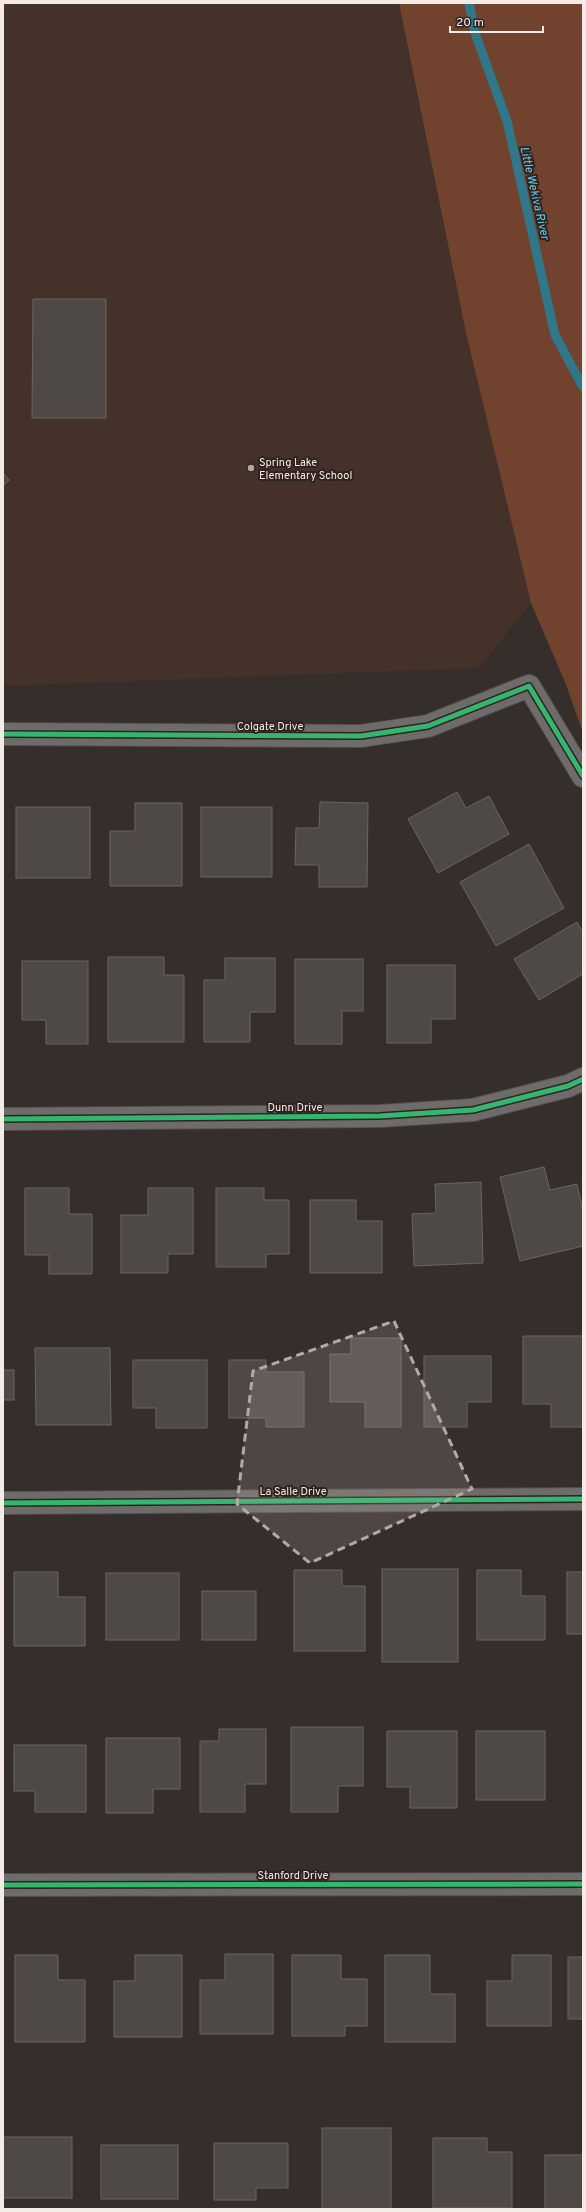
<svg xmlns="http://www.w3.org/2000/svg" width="586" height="2212" viewBox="0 0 586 2212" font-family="Overpass,sans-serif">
<rect width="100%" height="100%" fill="#362e2b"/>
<!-- built -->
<polygon fill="#44312a" points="3,3 399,3 466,333 531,603 479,668 3,686"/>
<!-- green -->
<polygon fill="#71432f" points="399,3 583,3 583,733 565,682 531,603 466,333"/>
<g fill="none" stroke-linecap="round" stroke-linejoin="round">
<!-- stream -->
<polyline stroke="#2f7789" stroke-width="9" points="469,3 475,33 507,121 555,335 583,387"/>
</g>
<!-- building -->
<g fill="#4f4946" stroke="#6b6461">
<polygon points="33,299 106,299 106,418 32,418"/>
<polygon points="3,473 9,480 3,486"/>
<polygon points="457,792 466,808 489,796 509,834 438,873 408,819"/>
<polygon points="320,802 368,803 367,887 319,887 319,865 295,865 296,828 319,828"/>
<polygon points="135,803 182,803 182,886 110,886 110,831 135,831"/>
<rect x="16" y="807" width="74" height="71"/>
<rect x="201" y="807" width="71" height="70"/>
<polygon points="529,844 564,908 496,946 460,882"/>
<polygon points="577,922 583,933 583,974 539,1000 514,959"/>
<polygon points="108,957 164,957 164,975 184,975 184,1042 108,1042"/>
<polygon points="225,958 275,958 275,1012 250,1012 250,1042 204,1042 204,980 225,980"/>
<polygon points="295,959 363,959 363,1011 342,1011 342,1044 295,1044"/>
<polygon points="22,961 88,961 88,1044 46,1044 46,1020 22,1020"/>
<polygon points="387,965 455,965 455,1019 431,1019 431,1043 387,1043"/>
<polygon points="544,1167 550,1190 577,1184 583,1211 583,1246 520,1261 500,1177"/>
<polygon points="481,1182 483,1263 414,1266 412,1214 436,1213 435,1184"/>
<polygon points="25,1188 69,1188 69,1214 92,1214 92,1274 49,1274 49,1255 25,1255"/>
<polygon points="148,1188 193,1188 193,1254 168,1254 168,1273 121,1273 121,1215 148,1215"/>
<polygon points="216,1188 264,1188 264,1200 289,1200 289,1254 266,1254 266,1267 216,1267"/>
<polygon points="310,1200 356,1200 356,1221 382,1221 382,1273 310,1273"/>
<polygon points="523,1336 583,1336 583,1427 551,1427 551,1404 523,1404"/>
<polygon points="351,1338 401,1338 401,1427 365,1427 365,1402 330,1402 330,1354 351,1354"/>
<polygon points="35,1348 110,1348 111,1425 36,1425"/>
<polygon points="424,1356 491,1356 491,1402 467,1402 467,1427 424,1427"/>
<polygon points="133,1360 207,1360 207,1428 156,1428 156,1408 133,1408"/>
<polygon points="229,1360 266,1360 266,1372 304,1372 304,1427 266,1427 266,1418 229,1418"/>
<rect x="3" y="1370" width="11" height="30"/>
<rect x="382" y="1569" width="76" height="93"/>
<polygon points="294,1570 342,1570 342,1586 365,1586 365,1651 294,1651"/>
<polygon points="477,1570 521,1570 521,1596 545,1596 545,1640 477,1640"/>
<polygon points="14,1572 58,1572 58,1597 85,1597 85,1646 14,1646"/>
<rect x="567" y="1572" width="16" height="62"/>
<rect x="106" y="1573" width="73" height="67"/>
<rect x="202" y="1591" width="54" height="49"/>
<polygon points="291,1727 363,1727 363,1786 338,1786 338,1812 291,1812"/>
<polygon points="219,1729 266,1729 266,1784 245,1784 245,1812 200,1812 200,1741 219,1741"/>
<polygon points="387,1731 457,1731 457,1808 410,1808 410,1787 387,1787"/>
<rect x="476" y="1731" width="69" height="69"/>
<polygon points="106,1738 180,1738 180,1789 153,1789 153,1813 106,1813"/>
<polygon points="14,1745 86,1745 86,1812 35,1812 35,1791 14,1791"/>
<polygon points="225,1954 273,1954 273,2034 200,2034 200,1980 225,1980"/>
<polygon points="15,1955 58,1955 58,1980 85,1980 85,2042 15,2042"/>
<polygon points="135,1955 182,1955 182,2037 114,2037 114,1981 135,1981"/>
<polygon points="292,1955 341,1955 341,1979 367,1979 367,2026 345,2026 345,2036 292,2036"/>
<polygon points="385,1955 430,1955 430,1994 455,1994 455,2042 385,2042"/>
<polygon points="512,1955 551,1955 551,2026 487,2026 487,1981 512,1981"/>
<rect x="568" y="1957" width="15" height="62"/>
<rect x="322" y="2128" width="69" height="81"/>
<rect x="3" y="2137" width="69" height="61"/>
<polygon points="433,2138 487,2138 487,2152 512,2152 512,2208 433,2208"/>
<polygon points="214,2143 288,2143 288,2188 256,2188 256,2200 214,2200"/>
<rect x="101" y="2145" width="77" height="54"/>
<rect x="545" y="2155" width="38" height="54"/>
</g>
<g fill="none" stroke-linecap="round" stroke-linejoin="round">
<!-- street casing -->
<g stroke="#544d4a" stroke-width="24">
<g id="street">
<polyline points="3,734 361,736 428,726 529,686 583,776"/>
<polyline points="3,1119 380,1116 473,1110 568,1086 583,1079"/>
<polyline points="3,1503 583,1499"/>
<polyline points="3,1885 583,1884"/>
</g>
</g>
<!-- street -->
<use href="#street" stroke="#6d6c6a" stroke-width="22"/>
<!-- cycleway casing -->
<g stroke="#30231e" stroke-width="8">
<g id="cycleway">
<polyline points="3,734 361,736 428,726 529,686 583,776"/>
<polyline points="3,1119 380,1116 473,1110 568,1086 583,1079"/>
<polyline points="3,1503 583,1499"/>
<polyline points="3,1885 583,1884"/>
</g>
</g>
<!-- cycleway -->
<use href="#cycleway" stroke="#33b770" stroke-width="5"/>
</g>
<!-- marked area -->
<path fill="#b2a9a5" fill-opacity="0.2" stroke="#b2a9a5" stroke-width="3" stroke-dasharray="8 5" stroke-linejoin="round" d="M394,1321L472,1489L310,1563L237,1504L253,1371Z"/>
<!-- markers -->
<circle fill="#b2a9a5" stroke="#30231e" stroke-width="1.5" cx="251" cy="468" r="4"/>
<g text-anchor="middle" stroke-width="4" stroke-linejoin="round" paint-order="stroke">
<!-- poi labels -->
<g font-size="11" fill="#f4ebe7" stroke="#30231e" text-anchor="start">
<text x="259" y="466">Spring Lake<tspan x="259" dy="13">Elementary School</tspan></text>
</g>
<!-- street labels -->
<g font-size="11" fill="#f4ebe7" stroke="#30231e">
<text x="270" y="730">Colgate Drive</text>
<text x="295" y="1111">Dunn Drive</text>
<text x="293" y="1495">La Salle Drive</text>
<text x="293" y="1879">Stanford Drive</text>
</g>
<!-- water labels -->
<g font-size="12" font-style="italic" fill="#5dd0ef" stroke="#30231e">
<text transform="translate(535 193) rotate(77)" y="4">Little Wekiva River</text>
</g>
</g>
<!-- border -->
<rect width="586" height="2212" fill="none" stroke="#f4ebe7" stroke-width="8"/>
<!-- scale -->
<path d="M450 26v6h93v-6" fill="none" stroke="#f4ebe7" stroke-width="2"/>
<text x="456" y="26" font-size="12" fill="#f4ebe7" stroke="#30231e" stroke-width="3" paint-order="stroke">20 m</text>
</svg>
